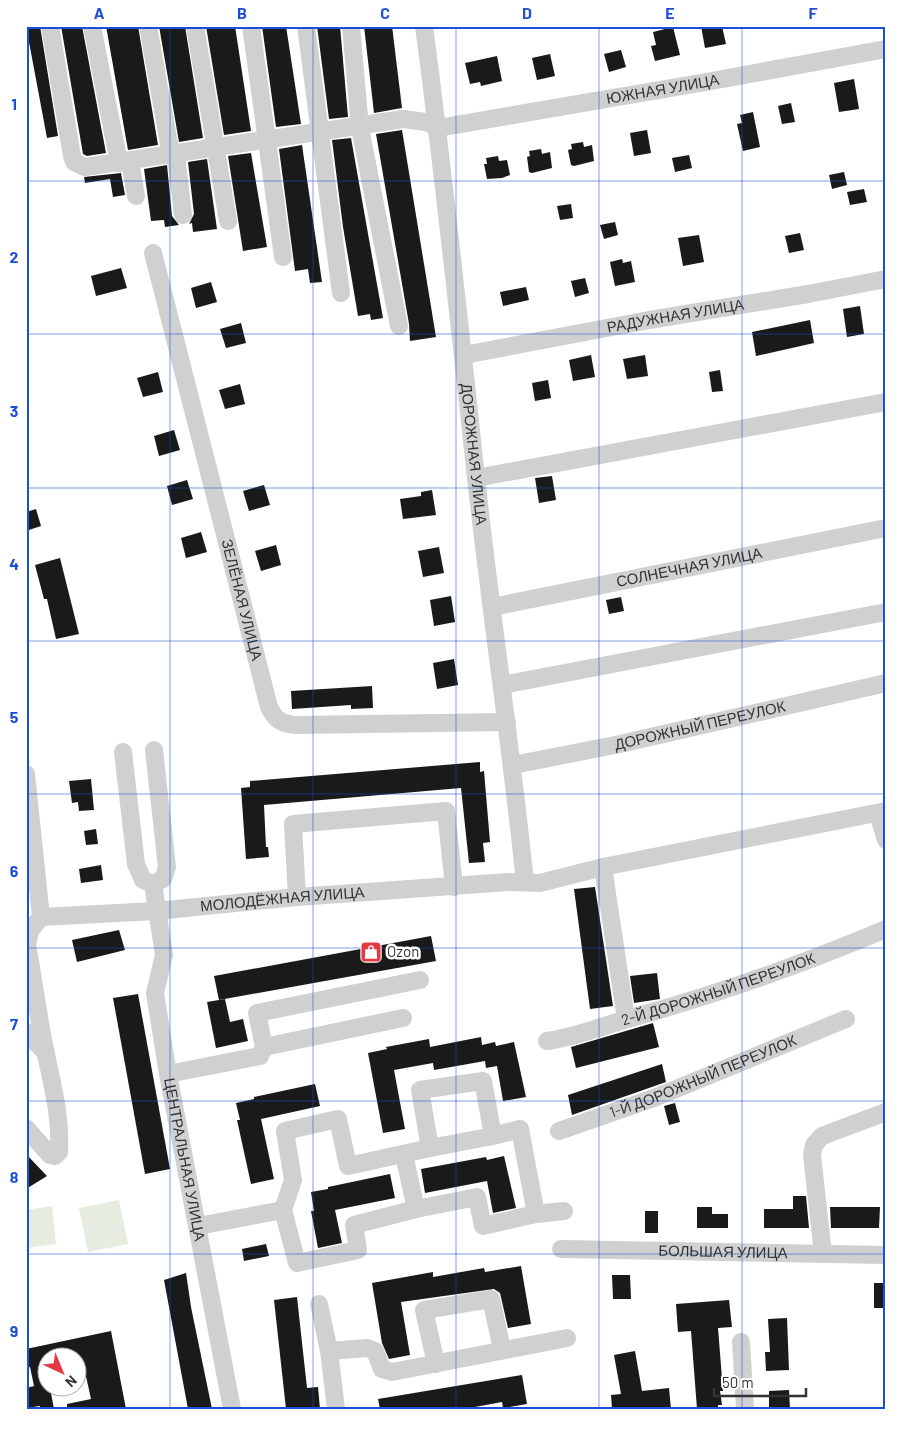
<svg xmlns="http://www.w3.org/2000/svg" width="912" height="1435" viewBox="0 0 912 1435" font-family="Barlow,sans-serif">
<rect width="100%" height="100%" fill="#fff"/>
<!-- green -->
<g fill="#e6ecdf">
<polygon points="119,1200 128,1244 88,1252 79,1208"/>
<polygon points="52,1206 56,1244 26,1248 26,1210"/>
</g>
<!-- building -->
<g fill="#1a1a1a">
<polygon points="26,26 40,26 58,136 47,138"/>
<polygon points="61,26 82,26 106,153 87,156 83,154"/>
<polygon points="106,26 138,26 158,145 128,150"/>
<polygon points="159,26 185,26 203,138 179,142"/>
<polygon points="206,26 235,26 251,131 224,135"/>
<polygon points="262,26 286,26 301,124 276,127"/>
<polygon points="317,26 340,26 348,117 329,119"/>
<polygon points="364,26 392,26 402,108 374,113"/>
<polygon points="701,26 722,26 726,44 705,48"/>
<polygon points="673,27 680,55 655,61 651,46 656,45 653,32"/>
<polygon points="621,50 626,67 609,72 604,54"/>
<polygon points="550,54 555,76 537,80 532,58"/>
<polygon points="497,56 502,81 481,86 480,82 470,84 465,63"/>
<polygon points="854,79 859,109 839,112 834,83"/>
<polygon points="791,103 795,122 782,124 778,106"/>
<polygon points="753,112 760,147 743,151 737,124 742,123 740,115"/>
<polygon points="402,130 436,337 410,341 409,324 376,134"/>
<polygon points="647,130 651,153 634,156 630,133"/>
<polygon points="351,138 383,318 371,320 370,314 358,316 343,227 332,140"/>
<polygon points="583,142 584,147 592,145 594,161 574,166 571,165 568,150 572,149 571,144"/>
<polygon points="302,145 322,282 310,283 308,269 295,271 279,149"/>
<polygon points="541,149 542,154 550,152 552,168 532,173 529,172 527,157 530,156 529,151"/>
<polygon points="251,153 267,247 243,251 228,156"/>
<polygon points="689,155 692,168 675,172 672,158"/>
<polygon points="498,156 499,161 507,160 510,175 502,178 487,179 484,164 487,164 486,158"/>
<polygon points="207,159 217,229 193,232 192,223 189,224 194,214 188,162"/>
<polygon points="167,165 172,216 179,225 165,227 164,220 151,221 144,169"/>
<polygon points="844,172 847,185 832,189 829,175"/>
<polygon points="121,173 125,195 113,197 110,179 85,183 84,177"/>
<polygon points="864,189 867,202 850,205 847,192"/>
<polygon points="571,204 573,218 560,220 557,206"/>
<polygon points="615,222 618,235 604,239 600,225"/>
<polygon points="800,233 804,250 789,253 785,236"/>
<polygon points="699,235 704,262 683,266 678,238"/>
<polygon points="622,259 623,263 631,261 635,282 615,286 610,262"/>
<polygon points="121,268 127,288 96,296 91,276"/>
<polygon points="585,278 589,293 575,297 571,281"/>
<polygon points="211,282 217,302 196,308 191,288"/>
<polygon points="526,287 529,300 503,306 500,292"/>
<polygon points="860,306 864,334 847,337 843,309"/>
<polygon points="810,320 814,343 756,356 752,332"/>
<polygon points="241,323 246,343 226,348 220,329"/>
<polygon points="591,355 595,377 573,381 569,360"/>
<polygon points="645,355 648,376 627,379 623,359"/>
<polygon points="720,370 723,391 712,392 709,372"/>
<polygon points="158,372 163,392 143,397 137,378"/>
<polygon points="548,380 551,398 535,401 532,383"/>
<polygon points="240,384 245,404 225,409 219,390"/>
<polygon points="174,430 180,450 159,456 154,436"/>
<polygon points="552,476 556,500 539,503 535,478"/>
<polygon points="187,480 193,499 172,505 167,486"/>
<polygon points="264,485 270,505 249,511 243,491"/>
<polygon points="432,490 436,515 403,519 400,499 421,496 421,492"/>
<polygon points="36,509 41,526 26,531 26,512"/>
<polygon points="201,532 207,552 186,558 181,538"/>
<polygon points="276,545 281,565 261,571 255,551"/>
<polygon points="439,547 444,573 423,577 418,551"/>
<polygon points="60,558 79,634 56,639 47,599 44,599 35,565"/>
<polygon points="451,596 455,622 434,626 430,600"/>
<polygon points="621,597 624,611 609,614 606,600"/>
<polygon points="454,659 458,685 437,689 433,663"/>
<polygon points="372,686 373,708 351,709 351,705 292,709 291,691"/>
<polygon points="480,762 480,772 484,771 490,842 483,843 485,862 469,863 461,788 264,805 266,847 268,847 269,857 246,859 241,788 250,787 250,781"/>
<polygon points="91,779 94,810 79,811 78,802 72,803 69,781"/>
<polygon points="96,829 98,844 86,845 84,831"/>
<polygon points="101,865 103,880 81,883 79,869"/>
<polygon points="595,887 613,1006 590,1009 574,889"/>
<polygon points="119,930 125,950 77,962 72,940"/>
<polygon points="431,936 436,961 219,1000 214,976"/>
<polygon points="657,973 660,999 634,1003 630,976"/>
<polygon points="138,994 170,1169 145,1174 113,998"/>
<polygon points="225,999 230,1022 243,1019 248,1041 216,1048 207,1002"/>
<polygon points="653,1023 659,1047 576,1068 571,1047"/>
<polygon points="481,1037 482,1045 495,1042 496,1046 514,1042 526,1097 503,1101 497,1066 486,1068 485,1061 434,1070 433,1063 394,1070 405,1129 383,1133 368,1053 387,1049 386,1047 429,1039 430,1047"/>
<polygon points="662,1064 666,1082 572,1115 568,1095"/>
<polygon points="315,1084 320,1106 261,1119 274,1179 251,1184 237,1120 240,1120 236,1103 254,1099 254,1097"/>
<polygon points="675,1103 680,1122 669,1125 664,1106"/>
<polygon points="26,1154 47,1176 26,1189"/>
<polygon points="504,1156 516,1208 493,1213 487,1181 425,1193 421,1169 486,1157 487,1160"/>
<polygon points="390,1174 395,1198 335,1210 342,1243 318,1248 311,1211 314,1211 311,1192 328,1189 328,1187"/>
<polygon points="793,1196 806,1196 809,1228 764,1228 764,1209 793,1209"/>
<polygon points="697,1207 712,1207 712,1214 728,1214 728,1228 697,1228"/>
<polygon points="830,1207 880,1207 879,1228 831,1228"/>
<rect x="645" y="1211" width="13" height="22"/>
<polygon points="266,1244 269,1256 244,1261 242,1249"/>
<polygon points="521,1266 531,1324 508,1328 500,1293 494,1289 401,1302 410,1355 389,1359 382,1343 372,1283 433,1272 433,1277 484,1268 485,1272"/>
<polygon points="186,1273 191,1307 212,1409 188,1409 164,1280"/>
<polygon points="612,1275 630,1275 631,1299 613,1299"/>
<rect x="874" y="1283" width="12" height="25"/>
<polygon points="297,1297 307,1388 318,1387 320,1409 286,1409 274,1300"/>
<polygon points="729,1300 732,1327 718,1328 723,1391 720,1391 722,1405 718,1405 718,1409 697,1409 691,1331 678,1332 676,1304"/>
<polygon points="787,1318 789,1370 766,1371 765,1352 770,1352 768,1319"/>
<polygon points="111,1331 126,1409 67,1409 67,1404 91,1399 82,1358 48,1358 48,1363 45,1364 48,1388 50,1388 54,1409 40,1409 40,1406 26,1408 26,1388 34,1386 30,1367 26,1368 26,1349"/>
<polygon points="635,1351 642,1391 669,1388 671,1409 612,1409 611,1395 621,1394 614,1355"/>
<polygon points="522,1375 527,1404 503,1408 502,1402 464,1409 380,1409 378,1399"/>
<polygon points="789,1390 790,1409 769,1409 769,1391"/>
</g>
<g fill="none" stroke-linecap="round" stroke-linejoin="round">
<!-- minor -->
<g stroke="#d0d0d0" stroke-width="18">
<polyline points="50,26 72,156 74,162 85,167 403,119 426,122 438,128"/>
<polyline points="92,26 119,163"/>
<polyline points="148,26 171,155"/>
<polyline points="195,26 228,221"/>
<polyline points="251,26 283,257"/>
<polyline points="306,26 341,293"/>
<polyline points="351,26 360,128 399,326"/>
<path id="s1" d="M424,26C444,177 460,327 476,478C491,613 511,747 525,882"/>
<path id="s2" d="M438,128L706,82L886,49"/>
<polyline points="176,155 183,215"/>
<polyline points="130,161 136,196"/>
<path id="s3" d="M153,253L269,707C276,721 282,724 297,725L507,722"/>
<path id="s4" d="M464,355L649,320L808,294L886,279"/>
<polyline points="476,478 886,402"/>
<path id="s5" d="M492,607L886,528"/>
<polyline points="502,685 886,612"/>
<path id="s6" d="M123,752L136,864L143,880L153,884L164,955L155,993L168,1074L232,1409"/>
<path id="s7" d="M513,765L620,744L886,683"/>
<polyline points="26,774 41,917"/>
<polyline points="878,813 886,840"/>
<polyline points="603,867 626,1019"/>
<polyline points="153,884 163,879 167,867 154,750"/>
<polyline points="297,897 293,824 446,811 454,887"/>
<path id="s8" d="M41,917L156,911L297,897L508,882L540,883L603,867L886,811"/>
<polyline points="26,1032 46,1053"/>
<path id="s9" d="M547,1041C576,1037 602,1026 631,1018C718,994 803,964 886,929"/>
<polyline points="264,1047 403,1018"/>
<polyline points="168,1074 260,1056 264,1047 257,1013 420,980"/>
<path d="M26,1128L50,1155L55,1156L59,1152C61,1118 53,1088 46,1054C38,1018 34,981 27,945L30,931L41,917"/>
<path id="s10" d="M559,1131L654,1098L846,1019"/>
<polyline points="493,1136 430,1148 420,1090 483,1081 493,1136 520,1129 536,1214"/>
<polyline points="404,1155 416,1209 477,1197 483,1226 536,1214 564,1211"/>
<polyline points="283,1210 297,1263 358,1250 354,1225 416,1209"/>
<polyline points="198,1226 283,1210 293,1180 285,1131 338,1119 348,1166 430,1148"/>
<path id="s11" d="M561,1249L886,1255"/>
<polyline points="823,1254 812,1155 814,1145 822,1136 886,1112"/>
<polyline points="319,1304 329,1351"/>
<polyline points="741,1342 745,1409"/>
<polyline points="436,1364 424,1310 491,1299 502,1349"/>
<polyline points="336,1409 329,1351 367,1348 375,1351 382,1369 392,1372 567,1338"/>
</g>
</g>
<!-- grid -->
<path fill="none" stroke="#1d4ed8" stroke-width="1" stroke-opacity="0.55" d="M170,26V1409M313,26V1409M456,26V1409M599,26V1409M742,26V1409M26,181H886M26,334H886M26,488H886M26,641H886M26,794H886M26,948H886M26,1101H886M26,1254H886"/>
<!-- icons -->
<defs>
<g id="shop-square" transform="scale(1.125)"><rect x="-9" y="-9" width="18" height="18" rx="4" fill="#e63946" stroke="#fff"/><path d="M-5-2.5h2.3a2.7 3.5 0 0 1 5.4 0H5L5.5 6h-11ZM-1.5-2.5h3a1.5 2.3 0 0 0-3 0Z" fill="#fff"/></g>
</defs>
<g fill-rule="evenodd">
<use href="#shop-square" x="371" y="952"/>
</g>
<g text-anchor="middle" stroke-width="5" stroke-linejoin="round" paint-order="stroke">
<!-- street labels -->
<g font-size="15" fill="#333" stroke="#fff">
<text dy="5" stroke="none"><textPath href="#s2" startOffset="228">ЮЖНАЯ УЛИЦА</textPath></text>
<text dy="5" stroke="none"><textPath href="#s4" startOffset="215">РАДУЖНАЯ УЛИЦА</textPath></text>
<text dy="5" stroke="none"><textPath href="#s1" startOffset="431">ДОРОЖНАЯ УЛИЦА</textPath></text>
<text dy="5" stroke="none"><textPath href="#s5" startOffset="201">СОЛНЕЧНАЯ УЛИЦА</textPath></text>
<text dy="5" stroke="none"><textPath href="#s3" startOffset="358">ЗЕЛЁНАЯ УЛИЦА</textPath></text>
<text dy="5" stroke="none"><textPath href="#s7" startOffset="191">ДОРОЖНЫЙ ПЕРЕУЛОК</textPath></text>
<text dy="5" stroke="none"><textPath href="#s8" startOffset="242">МОЛОДЁЖНАЯ УЛИЦА</textPath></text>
<text dy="5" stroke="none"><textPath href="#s9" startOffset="179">2-Й ДОРОЖНЫЙ ПЕРЕУЛОК</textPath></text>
<text dy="5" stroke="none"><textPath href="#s10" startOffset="154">1-Й ДОРОЖНЫЙ ПЕРЕУЛОК</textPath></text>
<text dy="5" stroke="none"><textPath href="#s6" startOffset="421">ЦЕНТРАЛЬНАЯ УЛИЦА</textPath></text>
<text dy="5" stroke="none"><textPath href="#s11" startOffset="162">БОЛЬШАЯ УЛИЦА</textPath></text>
</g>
<!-- poi labels -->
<g font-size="15" fill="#333" stroke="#fff" text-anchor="start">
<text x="387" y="957">Ozon</text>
</g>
</g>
<!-- border -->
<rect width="912" height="1435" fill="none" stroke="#ffffff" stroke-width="55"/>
<!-- north arrow -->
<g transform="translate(62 1372) rotate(136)"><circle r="24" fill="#ffffff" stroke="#adadad"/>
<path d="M0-4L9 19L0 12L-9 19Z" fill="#e63946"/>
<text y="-8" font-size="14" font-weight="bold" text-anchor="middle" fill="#333333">N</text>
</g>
<!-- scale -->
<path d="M714 1388v8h92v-8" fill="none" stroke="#333333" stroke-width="2.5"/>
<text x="722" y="1388" font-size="15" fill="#333333" stroke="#ffffff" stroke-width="4" paint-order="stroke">50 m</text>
<rect x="28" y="28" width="856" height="1380" fill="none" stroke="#1d4ed8" stroke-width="2"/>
<g font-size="16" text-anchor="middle" font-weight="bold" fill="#1d4ed8">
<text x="99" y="19">A</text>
<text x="242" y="19">B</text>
<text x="385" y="19">C</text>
<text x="527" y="19">D</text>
<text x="670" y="19">E</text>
<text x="813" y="19">F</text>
<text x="14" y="110">1</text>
<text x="14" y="263">2</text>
<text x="14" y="417">3</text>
<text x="14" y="570">4</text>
<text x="14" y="723">5</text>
<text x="14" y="877">6</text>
<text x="14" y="1030">7</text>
<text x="14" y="1183">8</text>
<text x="14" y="1337">9</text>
</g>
</svg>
